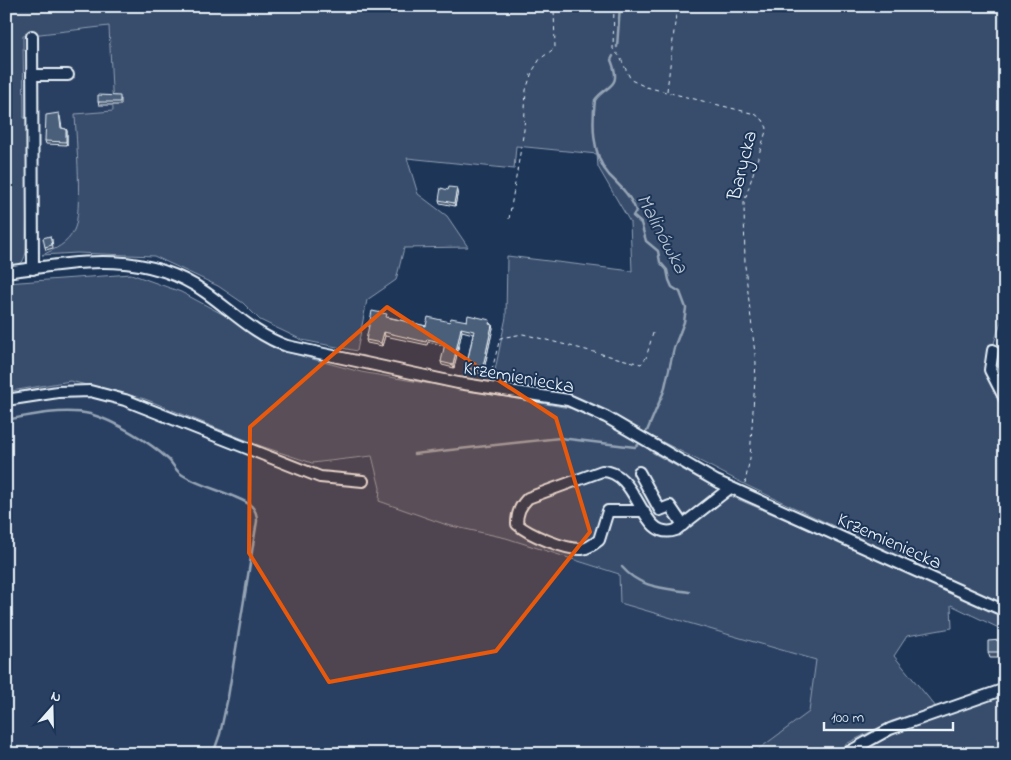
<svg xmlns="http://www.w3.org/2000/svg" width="1011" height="760" viewBox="0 0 1011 760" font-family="'Indie Flower',sans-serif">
<rect width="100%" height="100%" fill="#1d3557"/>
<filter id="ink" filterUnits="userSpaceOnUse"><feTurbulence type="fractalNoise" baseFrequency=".02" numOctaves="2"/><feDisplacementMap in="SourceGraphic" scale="10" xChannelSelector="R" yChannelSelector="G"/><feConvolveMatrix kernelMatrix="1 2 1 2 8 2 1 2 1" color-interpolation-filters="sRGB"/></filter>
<g filter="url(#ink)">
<!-- built -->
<g fill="#2a4162">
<polygon points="109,26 113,111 75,230 63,245 42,255 36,252 26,252 28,119 24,118 23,36"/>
<polygon points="69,381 146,399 258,445 318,463 371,457 380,487 506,537 618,575 620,603 816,658 810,712 750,754 6,754 6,391"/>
</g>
<!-- green -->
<g fill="#374d6c" stroke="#909fb2">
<path d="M6,6H1005V309L986,368L1005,407V579L1000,594L1005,598V606L748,486L568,393L493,380L506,317L507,256L632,271L630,222L598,167L597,154L516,146L514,169L407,158L418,194L447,216L468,247L404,248L396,280L367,300L357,351L302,340L260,320L243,303L218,286L154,256L77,253L42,255C55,249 68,244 74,230C83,212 76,138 75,114L113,111L109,26L23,36L24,118H28L26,252C23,265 20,266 6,268Z"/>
<polygon points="131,274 181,292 226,316 275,349 361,372 575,409 630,434 653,453 728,495 959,594 1003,616 1005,631 951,605 952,628 907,636 894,656 936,707 892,721 848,743 833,754 752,754 809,712 816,660 620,603 619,574 506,538 447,525 379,501 380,488 372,456 312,463 258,445 145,399 70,381 6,392 6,283"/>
<polygon points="1005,694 1005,754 855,754 897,733"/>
</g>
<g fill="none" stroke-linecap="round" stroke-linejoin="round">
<!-- stream -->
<g stroke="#95a4b5" stroke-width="2.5">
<polyline points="617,47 620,6"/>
<path d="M613,56L611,60C623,89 606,84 595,100C592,123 592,156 609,175C620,186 631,196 636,211L633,216L641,223L646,241L658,251L660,262L667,270L669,280L672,287L680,292L686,308L684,322L674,348L664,391L647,431"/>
<path d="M6,420C31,415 64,408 90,414C115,421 150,442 169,460C173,464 175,470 181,474C197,485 220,490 237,498C249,503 257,507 257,521L228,697L220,734L213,754"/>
<polyline points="414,454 560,438 635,447 638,445"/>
<path d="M622,567C640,588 663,588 689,592"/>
</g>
<!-- minor casing -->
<g stroke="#e8f1f8" stroke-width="14">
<g id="minor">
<polyline points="32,36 33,269"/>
<polyline points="32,75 68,75"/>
<path d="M6,272C76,262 144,249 205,292C232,311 255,335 287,346L458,383L568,400L606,417L716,481L1005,611"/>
<polyline points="993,350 990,370 1005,399"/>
<polyline points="6,400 58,392 90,391 125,400 320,477 363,481"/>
<polyline points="639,472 660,510 670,506 683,525"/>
<path d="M644,511H608L599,540C594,544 589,548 582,549C566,550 529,535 517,524C517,513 520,506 528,498L602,471C640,471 640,543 676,530L730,488"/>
<polyline points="845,754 890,729 1005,689"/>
</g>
</g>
<!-- path -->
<g stroke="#e8f1f8" stroke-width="1" stroke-dasharray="4 4" stroke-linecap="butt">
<polyline points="614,6 613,49 620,57 631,80 646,87 755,114 763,120 767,128 744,203 745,266 756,363 750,458 745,483"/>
<polyline points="667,91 677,6"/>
<polyline points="509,219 524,130 526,90 532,72 540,59 555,48 554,7"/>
<polyline points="490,378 500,338 523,334 641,364 646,358 653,333"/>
</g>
<!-- minor -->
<use href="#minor" stroke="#1d3557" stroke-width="10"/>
</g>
<!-- wall -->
<g fill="#3f5169" stroke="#e8f1f8">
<polygon points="121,99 121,105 99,105 98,102"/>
<polygon points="60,116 62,128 66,129 67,131 67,145 46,144 45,141"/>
<polygon points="458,191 455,206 440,203 439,200"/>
<polygon points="52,239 53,248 46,250 45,247"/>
<polygon points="388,317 426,326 450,322 467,321 491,323 490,325 492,325 493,328 483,374 467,371 466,368 473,334 462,331 454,368 442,365 441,362 445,346 428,342 427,345 385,336 382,346 367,343 366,340"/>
<polygon points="1001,640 1003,646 1003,658 990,658 988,652"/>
</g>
<!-- shaded-wall -->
<g fill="#334255" stroke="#e8f1f8">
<polygon points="66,129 67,131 67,145 66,142"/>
<polygon points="457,188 458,191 455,206 454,203"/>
<polygon points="492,325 493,328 483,374 482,371"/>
<polygon points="461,328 462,331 454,368 453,365"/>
<polygon points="384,332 385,336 382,346 381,343"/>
<polygon points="1001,640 1003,646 1003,658 1001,652"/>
</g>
<!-- building -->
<g fill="#495e7a" stroke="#e8f1f8">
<polygon points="98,95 120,96 120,102 98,102"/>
<polygon points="59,113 61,128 66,129 66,142 45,141 46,115"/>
<polygon points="449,187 457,188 454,203 439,200 441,188 448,190"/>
<polygon points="50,236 52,245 45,247 43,238"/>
<polygon points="372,311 387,314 386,317 426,326 428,317 450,322 451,318 467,321 468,315 490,320 489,324 492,325 482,371 466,368 474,331 461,328 453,365 441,362 445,343 427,339 426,342 384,332 381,343 366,340"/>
<polygon points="1001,640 1001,652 988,652 988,641"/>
</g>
</g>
<!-- marked area -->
<path fill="#e8590c" fill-opacity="0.2" stroke="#e8590c" stroke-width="4" stroke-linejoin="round" d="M387,307L556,418L590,532L496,651L329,682L249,553L250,427Z"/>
<g text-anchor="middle" stroke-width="4" stroke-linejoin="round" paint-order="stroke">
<!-- street labels -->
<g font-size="20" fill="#e8f1f8" stroke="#1d3557">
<text transform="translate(741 165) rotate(-76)" y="7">Barycka</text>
<text transform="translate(519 376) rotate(10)" y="7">Krzemieniecka</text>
<text transform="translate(890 540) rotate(24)" y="7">Krzemieniecka</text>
</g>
<!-- water labels -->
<g font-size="21" font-style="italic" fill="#b7c4d1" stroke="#1d3557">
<text transform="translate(663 233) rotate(62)" y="7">Malinówka</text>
</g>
</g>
<!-- margin -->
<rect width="1011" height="760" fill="none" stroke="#1d3557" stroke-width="25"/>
<rect x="12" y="12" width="986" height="735" fill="none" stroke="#e8f1f8" stroke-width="2" filter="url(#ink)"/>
<!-- north arrow -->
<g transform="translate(52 708) rotate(20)" stroke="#1d3557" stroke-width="4" paint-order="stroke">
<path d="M0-4L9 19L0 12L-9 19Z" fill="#e8f1f8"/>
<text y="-8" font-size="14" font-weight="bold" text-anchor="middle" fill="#e8f1f8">N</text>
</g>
<!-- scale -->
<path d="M824 722v8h129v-8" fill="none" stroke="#e8f1f8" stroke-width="2.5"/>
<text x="831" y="722" font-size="15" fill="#e8f1f8" stroke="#1d3557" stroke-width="4" paint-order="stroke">100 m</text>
</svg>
